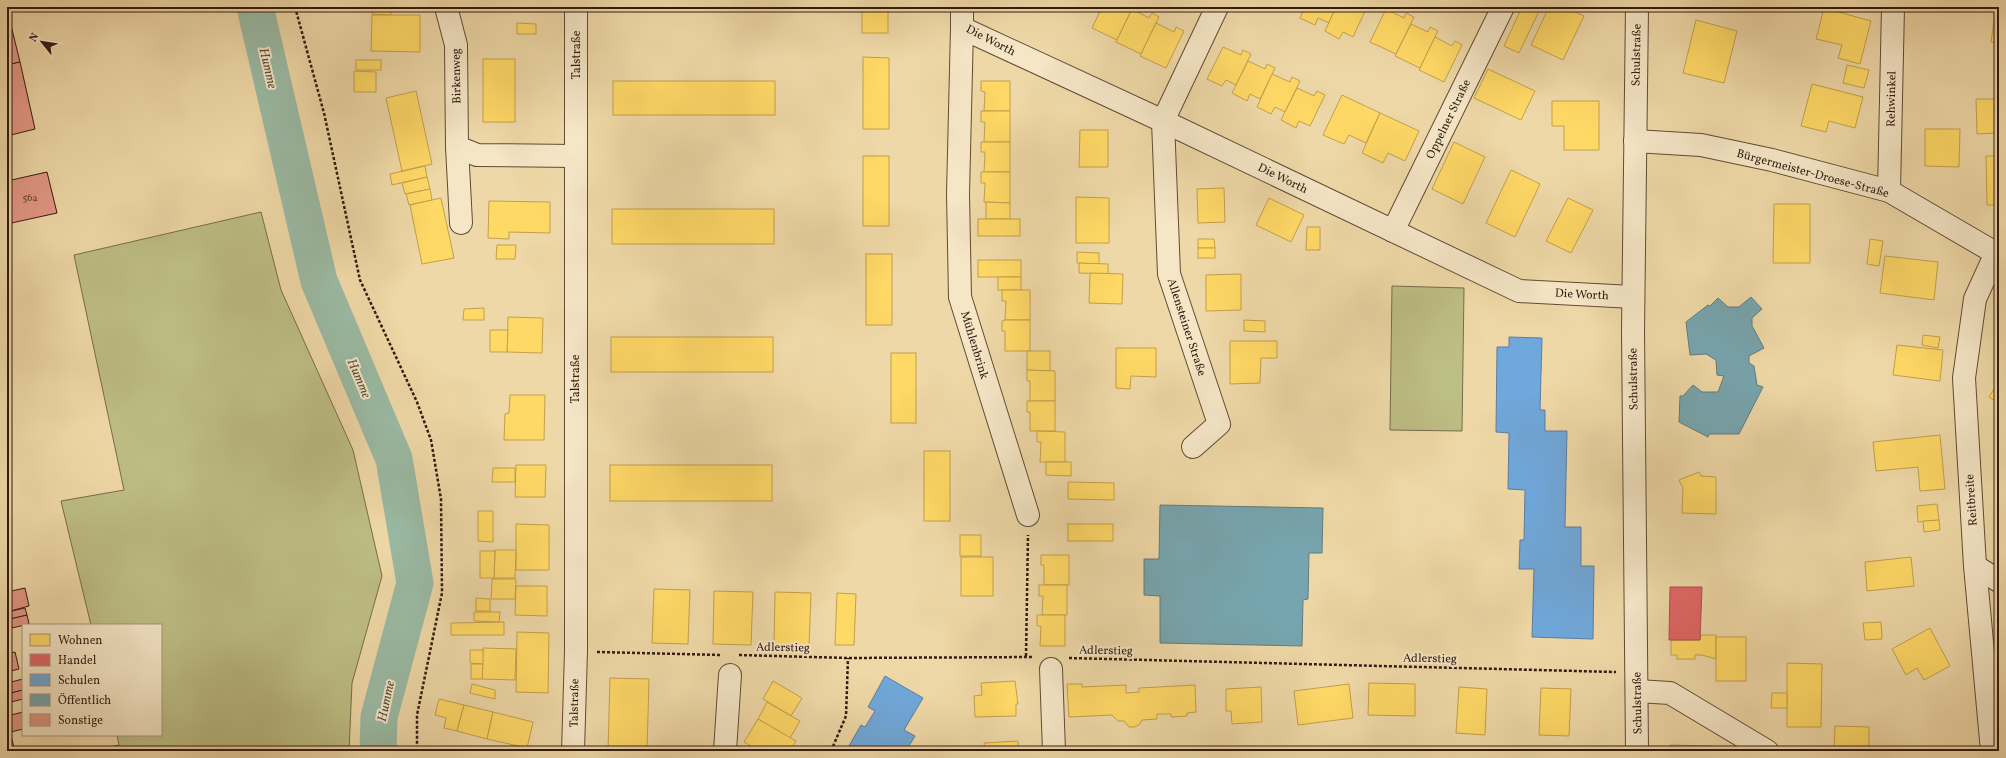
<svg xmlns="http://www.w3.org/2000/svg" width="2006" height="758" viewBox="0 0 2006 758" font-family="Vollkorn,serif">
<rect width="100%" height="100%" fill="#efd8a7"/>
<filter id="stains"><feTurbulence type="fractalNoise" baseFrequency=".005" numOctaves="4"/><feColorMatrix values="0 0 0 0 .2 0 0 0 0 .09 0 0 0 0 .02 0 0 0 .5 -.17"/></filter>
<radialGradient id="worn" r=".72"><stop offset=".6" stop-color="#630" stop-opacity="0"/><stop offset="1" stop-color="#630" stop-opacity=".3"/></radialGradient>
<!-- green -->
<g fill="#bdbe84" stroke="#786c4a">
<polygon points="261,212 281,290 353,450 382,576 352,683 349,751 92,751 119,745 117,735 161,735 161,625 91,625 61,501 124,490 74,255"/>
<polygon points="1392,286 1464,288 1462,431 1390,430"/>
</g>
<!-- homes -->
<g fill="#ffd966" stroke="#c2a04c">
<polygon points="373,7 391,7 391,15 372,14"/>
<rect x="862" y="7" width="26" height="26"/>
<polygon points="1102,7 1133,7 1117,40 1092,28"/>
<polygon points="1280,7 1292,7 1290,12"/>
<polygon points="1305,7 1336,7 1329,23 1318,18 1315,25 1300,18"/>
<polygon points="1336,7 1367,7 1353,37 1343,32 1339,39 1325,31"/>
<polygon points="1522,7 1541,7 1519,53 1504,46"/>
<polygon points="1549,7 1564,7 1584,16 1563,60 1531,45"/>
<polygon points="1930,7 1955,7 1954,12 1930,9"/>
<polygon points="1996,7 1999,7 1999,43 1991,42"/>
<polygon points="1824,8 1871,21 1860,64 1838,58 1842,45 1816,39"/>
<polygon points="1132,9 1149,18 1152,13 1159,17 1141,54 1116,42"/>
<polygon points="1386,9 1404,18 1406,13 1414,17 1396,54 1370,42"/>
<polygon points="372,15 420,15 420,52 371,51"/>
<polygon points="1696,20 1737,31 1724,83 1683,73"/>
<polygon points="517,23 536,24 536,34 517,34"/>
<polygon points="1156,23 1174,32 1176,27 1184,31 1166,68 1140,56"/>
<polygon points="1411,24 1428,32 1430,27 1438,31 1420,68 1395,56"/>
<polygon points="1435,37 1452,46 1455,41 1462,45 1444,82 1419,70"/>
<polygon points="1223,47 1241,55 1243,50 1251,54 1236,85 1226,80 1222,86 1207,79"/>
<polygon points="863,57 889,58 889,129 863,129"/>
<rect x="483" y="59" width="32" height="63"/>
<rect x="356" y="60" width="25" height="10"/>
<polygon points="1248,61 1265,69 1267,64 1275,68 1260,99 1250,94 1247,101 1232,93"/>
<polygon points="1847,65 1869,70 1864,88 1843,83"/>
<polygon points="1488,69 1535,91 1521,120 1474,98"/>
<polygon points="354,71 376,72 376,92 354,92"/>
<polygon points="1272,74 1290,82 1292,77 1300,81 1285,112 1275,107 1271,114 1257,107"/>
<rect x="613" y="81" width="162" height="34"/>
<polygon points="981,81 1010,81 1010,111 984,111 985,92 981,91"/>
<polygon points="1812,84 1863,97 1855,128 1829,121 1826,132 1801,126"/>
<polygon points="1297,88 1314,96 1317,91 1325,95 1310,126 1299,121 1296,128 1281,120"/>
<polygon points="416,91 432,164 402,171 386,98"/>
<polygon points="1342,95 1380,113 1366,143 1349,135 1344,144 1323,135"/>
<polygon points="1976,99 1997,99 1997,133 1977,134"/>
<polygon points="1552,101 1599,101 1599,150 1564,150 1564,126 1552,126"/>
<polygon points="981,111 1010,111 1010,142 984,142 985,122 981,122"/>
<polygon points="1380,113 1419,131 1405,161 1388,153 1383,163 1362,153"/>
<polygon points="1925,129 1960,129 1959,167 1925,166"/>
<polygon points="1080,130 1108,130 1108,167 1079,167"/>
<polygon points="981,142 1010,142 1010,172 984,172 985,152 981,152"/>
<polygon points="1454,142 1485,157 1463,204 1432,189"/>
<rect x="863" y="156" width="26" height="70"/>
<polygon points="1986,156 1999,156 1999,205 1987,205"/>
<polygon points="425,166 427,177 392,185 390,174"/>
<polygon points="1511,170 1540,184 1515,237 1486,223"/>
<polygon points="981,172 1010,172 1010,203 984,202 985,183 981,183"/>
<polygon points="427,177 430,189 405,194 402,183"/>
<polygon points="1224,188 1225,222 1198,223 1197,189"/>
<polygon points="430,189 432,200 409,205 406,194"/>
<polygon points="1076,197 1109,198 1109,243 1076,243"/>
<polygon points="441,198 454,258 422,264 410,205"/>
<polygon points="1269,198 1304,215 1291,242 1256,225"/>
<polygon points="1568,198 1593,210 1571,253 1546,241"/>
<polygon points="489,201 550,202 550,233 509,232 509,239 488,238"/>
<polygon points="986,202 1010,203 1010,219 986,219"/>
<polygon points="1774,204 1810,204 1810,263 1773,263"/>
<rect x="612" y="209" width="162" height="35"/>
<rect x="978" y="219" width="42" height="17"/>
<polygon points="1307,227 1320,227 1320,250 1306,250"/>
<polygon points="1198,239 1214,239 1215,248 1198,248"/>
<polygon points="1870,239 1883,241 1879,266 1867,264"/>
<polygon points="497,245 516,245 515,259 496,259"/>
<rect x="1198" y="248" width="17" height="10"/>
<polygon points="1077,252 1099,253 1099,264 1077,263"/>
<rect x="866" y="254" width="26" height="71"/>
<polygon points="1885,256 1938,262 1934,300 1880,293"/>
<rect x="978" y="260" width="43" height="17"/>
<polygon points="1079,263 1108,264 1108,274 1079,273"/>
<polygon points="1090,273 1123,274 1122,304 1089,303"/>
<polygon points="1241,274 1241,310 1206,311 1206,275"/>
<rect x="998" y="277" width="23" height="13"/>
<polygon points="1002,290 1030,290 1030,320 1005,320 1006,301 1002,301"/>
<polygon points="484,308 484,320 463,320 464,309"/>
<polygon points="508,317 543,318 542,353 507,352"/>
<polygon points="1005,320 1030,320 1030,351 1005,351 1005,331 1002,331 1002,321"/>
<polygon points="1244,320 1265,321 1265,332 1244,331"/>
<polygon points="490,330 508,330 507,352 490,352"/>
<polygon points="1923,335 1940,337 1938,348 1922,345"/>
<rect x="611" y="337" width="162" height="35"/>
<polygon points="1230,341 1277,341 1277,358 1261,358 1260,383 1230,384"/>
<polygon points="1897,345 1943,350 1940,381 1893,375"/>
<polygon points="1116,348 1156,348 1156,377 1131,376 1130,389 1116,388"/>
<polygon points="1027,351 1050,351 1050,371 1027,370"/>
<rect x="891" y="353" width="25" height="70"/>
<polygon points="1027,370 1055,371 1055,401 1030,401 1030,381 1027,381"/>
<polygon points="1998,383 1999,384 1999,404 1989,397"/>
<polygon points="510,395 545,395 544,440 504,440 505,414 509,413"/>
<polygon points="1027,401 1055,401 1055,431 1030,431 1030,412 1027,412"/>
<polygon points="1037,431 1065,432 1065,462 1040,462 1041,442 1037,442"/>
<polygon points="1940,435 1945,489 1920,491 1918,467 1876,471 1873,442"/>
<rect x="924" y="451" width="26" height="70"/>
<polygon points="1046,462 1071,462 1071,476 1046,475"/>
<polygon points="516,465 546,465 545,497 515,497"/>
<rect x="610" y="465" width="162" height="36"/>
<polygon points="493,468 515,468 515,482 492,482"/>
<polygon points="1699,472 1701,476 1716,477 1716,514 1682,513 1683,488 1679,480"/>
<polygon points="1068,482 1114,483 1114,500 1068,499"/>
<polygon points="1937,504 1939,520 1918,522 1917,506"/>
<polygon points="478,511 493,511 493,542 478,541"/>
<polygon points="1939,520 1940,530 1924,532 1923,521"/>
<polygon points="516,524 549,525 549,570 516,570"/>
<rect x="1068" y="524" width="45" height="17"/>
<rect x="960" y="535" width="21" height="21"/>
<polygon points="495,550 516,550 515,578 494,578"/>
<polygon points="480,551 495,551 494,578 480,578"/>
<polygon points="1041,555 1069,555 1069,585 1044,585 1044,565 1041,565"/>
<rect x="961" y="557" width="32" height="39"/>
<polygon points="1911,557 1914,586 1867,591 1865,562"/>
<polygon points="492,579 516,579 515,599 491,599"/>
<polygon points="1039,585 1067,585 1067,615 1042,615 1043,596 1039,596"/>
<polygon points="516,586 547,586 547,616 515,615"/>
<polygon points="654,589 690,590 688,644 652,643"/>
<polygon points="714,591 753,592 751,645 713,644"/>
<polygon points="775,592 811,593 809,646 774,645"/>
<polygon points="837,593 856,594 854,645 835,645"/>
<polygon points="476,598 490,599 490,611 476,611"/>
<polygon points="474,612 500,612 499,622 474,621"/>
<polygon points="1037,615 1065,615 1065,646 1040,646 1041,626 1037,626"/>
<polygon points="504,622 504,635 451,635 451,623"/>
<polygon points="1881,622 1882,639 1865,640 1863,623"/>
<polygon points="1930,628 1950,666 1924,680 1917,668 1906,675 1892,649"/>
<polygon points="517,632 549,633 548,693 516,692"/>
<polygon points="1701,635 1716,635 1716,659 1702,655 1695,655 1695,659 1677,659 1677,655 1671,655 1671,640 1700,640"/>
<rect x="1716" y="637" width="30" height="44"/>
<polygon points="483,648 516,649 515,680 482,679"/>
<polygon points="470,650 483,650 483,664 470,663"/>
<polygon points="1787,663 1822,664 1821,727 1787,727"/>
<polygon points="471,664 483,664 482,679 471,679"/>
<polygon points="610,678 649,679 647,751 608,751"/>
<polygon points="773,681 802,698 791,716 763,699"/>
<polygon points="1015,681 1018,704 1016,704 1016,716 975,717 974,696 982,695 981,683"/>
<polygon points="1369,683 1415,684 1415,716 1368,715"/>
<polygon points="472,684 495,690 495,699 470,693"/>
<polygon points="1067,684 1082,684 1082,687 1126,685 1126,693 1139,692 1139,688 1195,685 1196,712 1187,713 1187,716 1171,717 1171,714 1157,714 1157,719 1142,720 1140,724 1135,727 1129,727 1124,721 1118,721 1112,715 1069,717"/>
<polygon points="1349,684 1353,718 1298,725 1294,691"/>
<polygon points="1261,687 1262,722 1232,724 1231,711 1226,711 1226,689"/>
<polygon points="1459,687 1487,689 1485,735 1456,733"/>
<polygon points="1541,688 1571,689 1569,736 1539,735"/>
<polygon points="1772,693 1787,693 1787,708 1771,708"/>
<polygon points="439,699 464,705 457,731 444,728 446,718 435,715"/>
<polygon points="767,702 800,721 790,738 758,719"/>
<polygon points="464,705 493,712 487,739 457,731"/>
<polygon points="493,712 533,722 527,748 487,739"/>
<polygon points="758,719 796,741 790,751 759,751 744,742"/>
<polygon points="1835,726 1869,727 1869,751 1834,751"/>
<polygon points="1018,741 1018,751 985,751 984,743"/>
<polygon points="1670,745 1712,746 1712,751 1670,751"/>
<polygon points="1953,747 1953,751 1933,751 1933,749"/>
</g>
<!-- shops -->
<polygon fill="#e06666" stroke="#ac4f4c" points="1670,587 1702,587 1700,640 1669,640"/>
<!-- schools -->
<g fill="#6fa8dc" stroke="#5d7d9f">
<polygon points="1509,337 1542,338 1540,410 1545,410 1545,431 1567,431 1565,527 1581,527 1581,566 1594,566 1593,639 1532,637 1534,569 1519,569 1520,540 1524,540 1525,490 1508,489 1509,433 1496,432 1497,347 1509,347"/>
<polygon points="885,676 923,698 904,730 915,736 906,751 846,751 861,725 865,727 875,711 868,707"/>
</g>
<!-- public -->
<g fill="#76a5af" stroke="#627b80">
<polygon points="1751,297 1762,309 1752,318 1752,326 1764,348 1749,356 1749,363 1754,366 1757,385 1763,387 1739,434 1709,434 1708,437 1679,422 1680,396 1683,396 1693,385 1702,392 1718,392 1724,376 1717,375 1716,360 1706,354 1690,355 1686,322 1708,305 1710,306 1718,298 1728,307 1739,307"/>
<polygon points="1160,505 1323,508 1322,553 1309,553 1308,599 1303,600 1302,646 1160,643 1160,596 1144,595 1144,559 1159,559"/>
</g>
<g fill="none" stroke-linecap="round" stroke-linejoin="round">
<!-- river -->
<polyline stroke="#9abaa4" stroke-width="37" points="255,7 319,281 394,459 415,583 379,717 378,751"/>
</g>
<!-- building -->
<g fill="#e39785" stroke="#331a11">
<polygon points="7,9 20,62 7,65"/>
<polygon points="20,62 35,129 7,136 7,65"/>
<polygon points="47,172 57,213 7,224 7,181"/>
<polygon points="25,588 29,606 7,612 7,592"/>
<polygon points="25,608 27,615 7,620 7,612"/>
<polygon points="27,615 29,624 12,628 10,619"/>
<polygon points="15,652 19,669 7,672 7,654"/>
<polygon points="23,679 23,690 7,694 7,683"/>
<polygon points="23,690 23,699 7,703 7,694"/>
<polygon points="23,712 23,729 7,733 7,716"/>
<polygon points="10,732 15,751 7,751 7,733"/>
</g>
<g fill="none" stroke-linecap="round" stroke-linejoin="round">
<!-- minor casing -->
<g stroke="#624a36" stroke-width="24">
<g id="minor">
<polyline points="446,7 456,45 457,147 461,223"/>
<polyline points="962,7 962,28 1163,121 1519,291 1633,297"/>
<polyline points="1637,7 1633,331 1637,751"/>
<polyline points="962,28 958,194 960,297 1028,515"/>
<polyline points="1635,141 1701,145 1772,160 1889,191 1999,255"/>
<polyline points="457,147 477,155 575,156"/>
<polyline points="1889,191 1893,7"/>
<polyline points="1393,231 1503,7"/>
<polyline points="1193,447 1219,424 1169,274 1163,121 1217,7"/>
<polyline points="1975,566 1999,581"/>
<polyline points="1051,669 1054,751"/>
<polyline points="1637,691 1670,693 1767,751"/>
<polyline points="573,751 576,651 576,7"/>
<polyline points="725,751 730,675"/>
<polyline points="1992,751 1975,566 1964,378 1975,299 1996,253"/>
</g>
</g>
<!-- path -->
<g stroke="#331a11" stroke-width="2.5" stroke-dasharray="3 2" stroke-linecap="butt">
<polyline points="295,7 324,113 360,280 417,402 431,440 441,499 442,593 417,715 417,751"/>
<polyline points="597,652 722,655"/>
<polyline points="739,655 848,658 1034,657"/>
<polyline points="1026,656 1028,535"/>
<polyline points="1069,658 1616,672"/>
<polyline points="831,751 846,716 848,658"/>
</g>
<!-- minor -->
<use href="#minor" stroke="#f5e6c6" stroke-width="22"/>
</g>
<g text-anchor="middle" stroke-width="4" stroke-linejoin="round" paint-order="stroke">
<!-- number labels -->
<g font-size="10" fill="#5f392e">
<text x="30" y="201">56a</text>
</g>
<!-- street labels -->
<g font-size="12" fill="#331a11" stroke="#f5e6c6">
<text transform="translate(991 40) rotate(27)" y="4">Die Worth</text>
<text transform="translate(576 55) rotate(-90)" y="4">Talstraße</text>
<text transform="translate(1636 55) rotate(-89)" y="4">Schulstraße</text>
<text transform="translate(456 76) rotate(-91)" y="4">Birkenweg</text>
<text transform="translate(1891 99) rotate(-89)" y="4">Rehwinkel</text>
<text transform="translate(1448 119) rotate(-64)" y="4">Oppelner Straße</text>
<text transform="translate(1813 173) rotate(15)" y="4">Bürgermeister-Droese-Straße</text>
<text transform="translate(1283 178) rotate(26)" y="4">Die Worth</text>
<text transform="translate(1582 294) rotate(3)" y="4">Die Worth</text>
<text transform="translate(1187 327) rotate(72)" y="4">Allensteiner Straße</text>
<text transform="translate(975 345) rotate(73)" y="4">Mühlenbrink</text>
<text transform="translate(575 379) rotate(-90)" y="4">Talstraße</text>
<text transform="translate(1633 379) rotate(-91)" y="4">Schulstraße</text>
<text transform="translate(1971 500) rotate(-94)" y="4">Reitbreite</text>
<text transform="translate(783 647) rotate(1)" y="4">Adlerstieg</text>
<text transform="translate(1106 650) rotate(1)" y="4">Adlerstieg</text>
<text transform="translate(1430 658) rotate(1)" y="4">Adlerstieg</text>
<text transform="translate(574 703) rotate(-89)" y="4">Talstraße</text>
<text transform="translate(1637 703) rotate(-91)" y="4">Schulstraße</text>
</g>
<!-- water labels -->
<g font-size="13" font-style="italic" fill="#524a3d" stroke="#f5e6c6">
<text transform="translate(269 68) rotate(77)" y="5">Humme</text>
<text transform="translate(360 378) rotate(67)" y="5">Humme</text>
<text transform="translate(385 701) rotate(-78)" y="5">Humme</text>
</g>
</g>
<!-- margin -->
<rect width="2006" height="758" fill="none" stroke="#efd8a7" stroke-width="24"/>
<rect x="8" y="8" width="1990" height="742" fill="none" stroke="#331a11" stroke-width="2"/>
<rect x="12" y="12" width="1982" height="734" fill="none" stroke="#331a11"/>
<!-- legend -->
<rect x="22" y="624" width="140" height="112" fill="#f5e6c6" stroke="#a7947e"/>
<rect x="30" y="634" width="20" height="12" fill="#ffd966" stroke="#a7947e"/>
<text x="58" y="644" font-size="12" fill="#331a11">Wohnen</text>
<rect x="30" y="654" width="20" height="12" fill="#e06666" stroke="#a7947e"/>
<text x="58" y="664" font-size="12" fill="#331a11">Handel</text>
<rect x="30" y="674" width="20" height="12" fill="#6fa8dc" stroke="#a7947e"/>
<text x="58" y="684" font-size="12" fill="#331a11">Schulen</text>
<rect x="30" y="694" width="20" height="12" fill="#76a5af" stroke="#a7947e"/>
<text x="58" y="704" font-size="12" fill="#331a11">Öffentlich</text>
<rect x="30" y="714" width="20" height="12" fill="#e39785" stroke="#a7947e"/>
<text x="58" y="724" font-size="12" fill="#331a11">Sonstige</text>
<!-- north arrow -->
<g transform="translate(42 42) rotate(300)" stroke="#f5e6c6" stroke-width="3" paint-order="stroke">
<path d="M0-3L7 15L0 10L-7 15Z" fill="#331a11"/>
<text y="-6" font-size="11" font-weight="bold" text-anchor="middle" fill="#331a11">N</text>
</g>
<rect width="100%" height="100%" filter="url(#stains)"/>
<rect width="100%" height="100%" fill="url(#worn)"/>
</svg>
